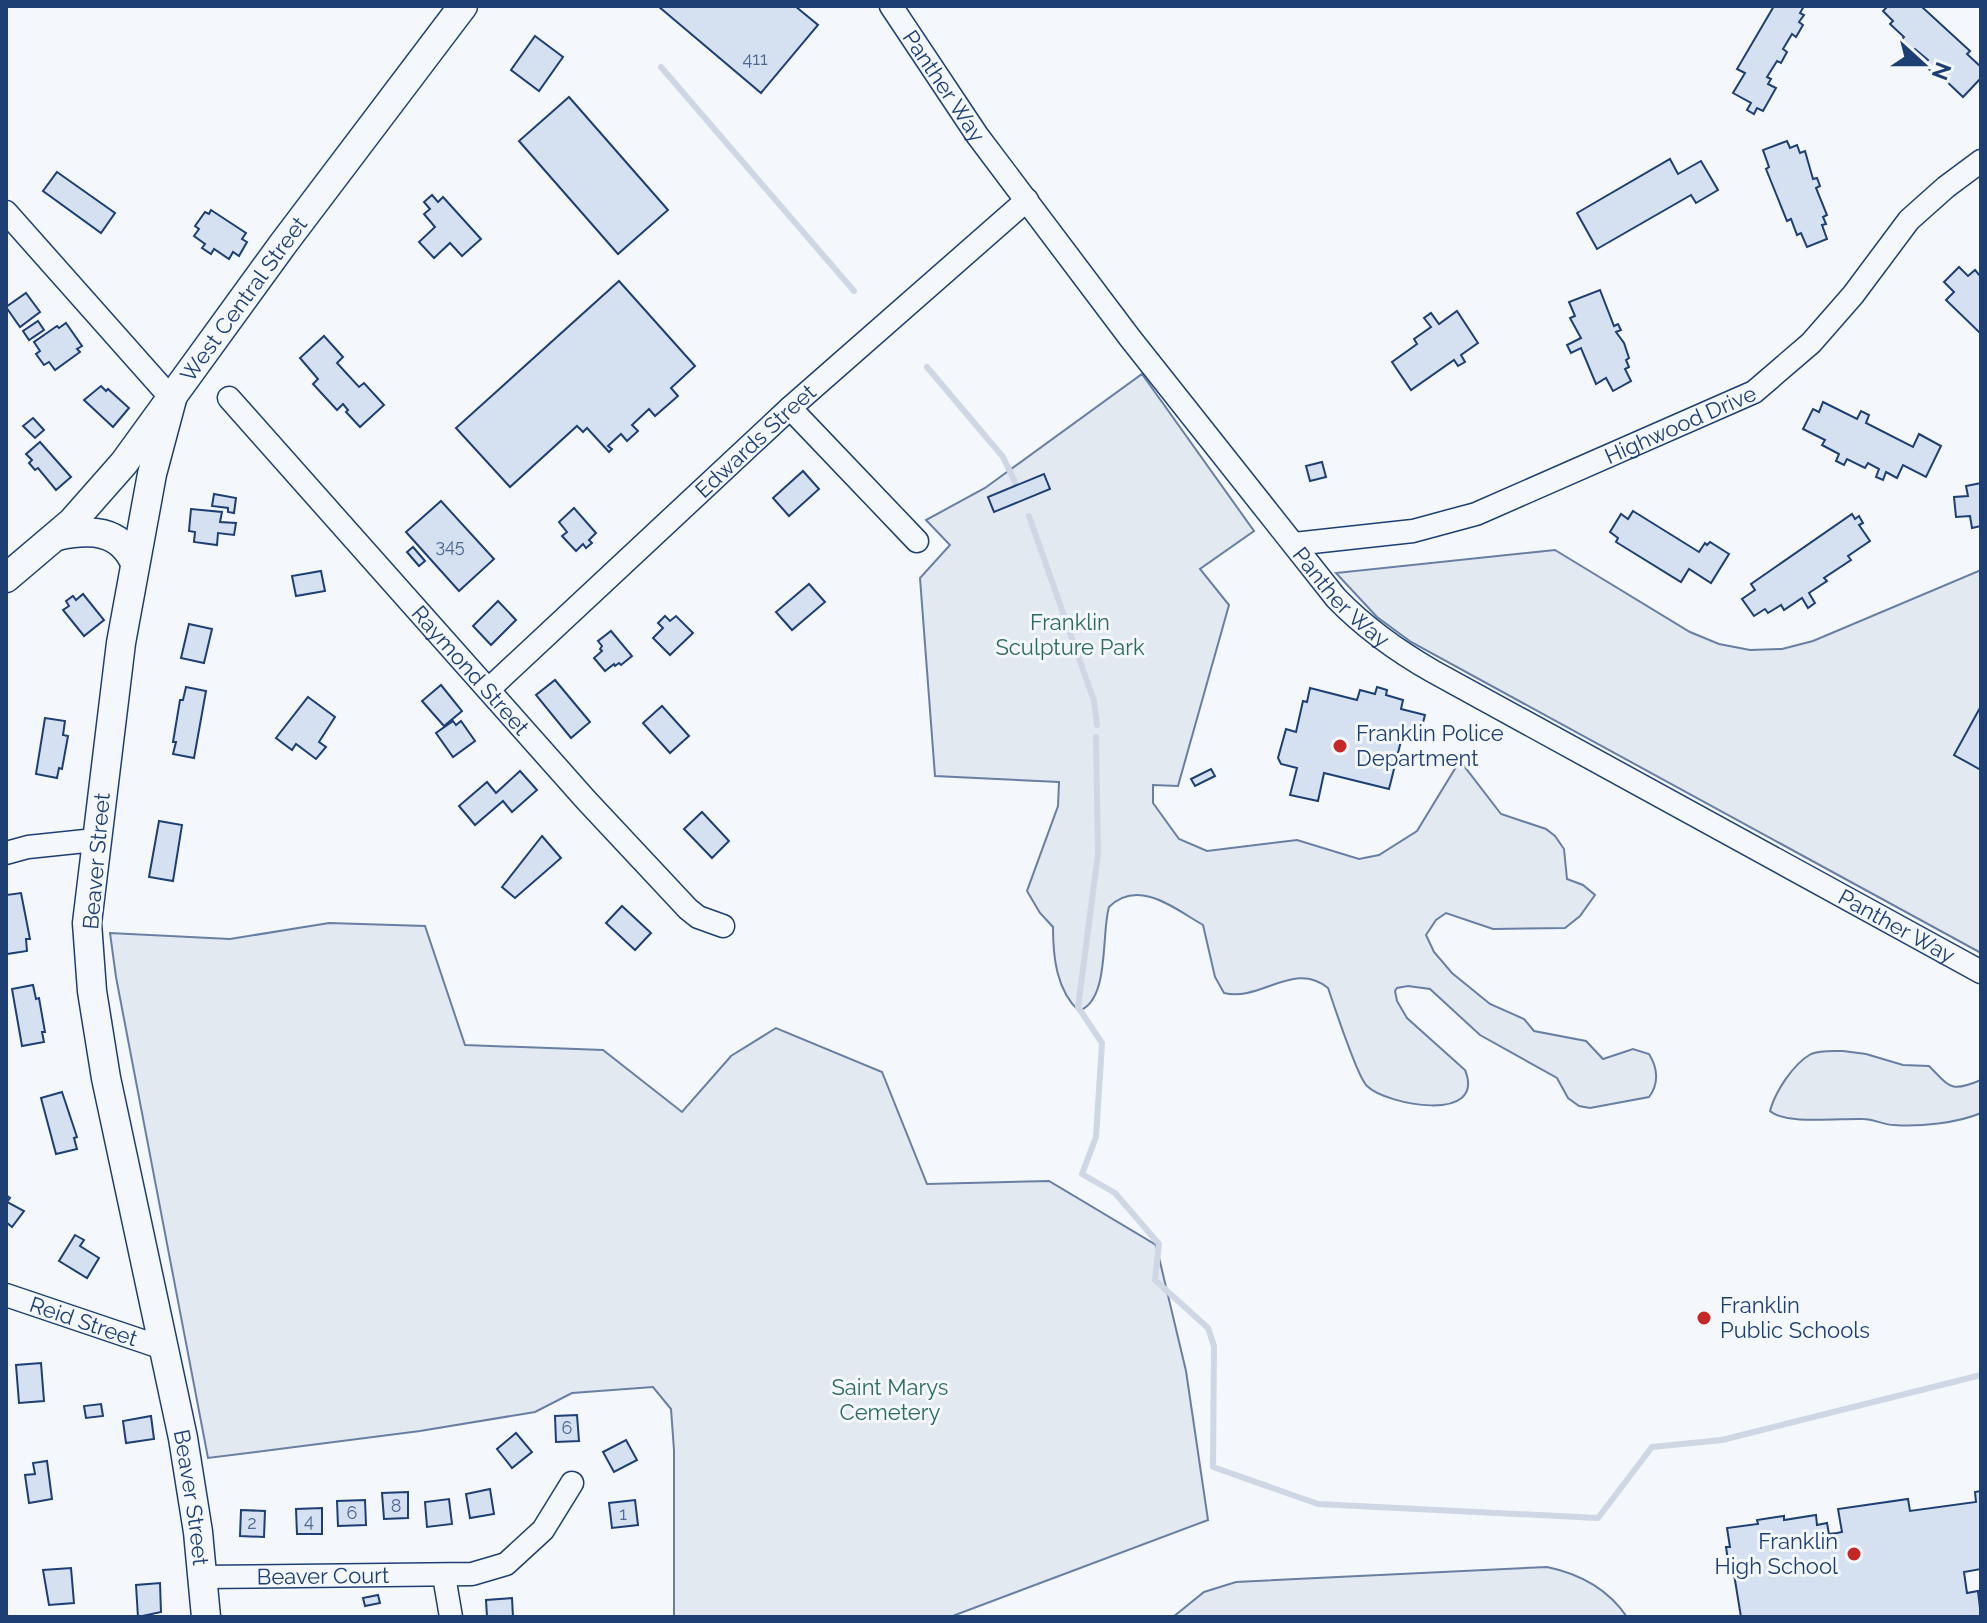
<svg xmlns="http://www.w3.org/2000/svg" width="1987" height="1623" viewBox="0 0 1987 1623" font-family="Raleway,sans-serif">
<rect width="100%" height="100%" fill="#f4f7fb"/>
<!-- green -->
<g fill="#e3e9f0" stroke="#687fa3" stroke-width="2">
<path d="M1142,374L1254,531L1200,569L1229,605L1178,786L1153,785V803L1179,839L1207,851L1297,840L1359,859L1379,855L1417,831L1456,767L1459,765L1464,766L1501,814L1546,829L1555,836L1564,849L1567,879L1583,885L1595,895L1580,916L1565,928L1493,929L1446,913L1436,920L1426,935L1434,952L1452,973L1490,1004L1524,1019L1534,1031L1586,1041L1603,1059L1633,1049L1649,1054C1658,1068 1659,1084 1649,1097L1590,1108L1579,1106L1568,1098L1557,1078L1480,1035L1430,989L1408,986L1397,988L1395,991L1397,1001L1407,1018L1465,1070C1487,1124 1386,1105 1367,1086C1357,1077 1334,1005 1328,988C1294,960 1261,1002 1224,993L1215,977L1203,925C1175,909 1139,878 1109,907C1101,934 1110,1000 1079,1011C1056,990 1053,956 1053,927L1040,913L1027,891L1058,806L1059,782L935,776L920,578L950,545L926,520L985,488Z"/>
<polygon points="1555,550 1690,632 1719,644 1750,650 1782,649 1813,641 1981,570 1981,953 1411,642 1377,617 1336,573"/>
<polygon points="329,923 425,926 465,1045 603,1050 682,1112 731,1056 776,1028 882,1072 927,1184 1049,1181 1156,1245 1186,1371 1208,1520 950,1617 674,1617 674,1450 671,1409 653,1387 572,1393 535,1412 420,1431 208,1458 116,977 110,933 230,939"/>
<path d="M1843,1051L1866,1054L1903,1065L1929,1066C1950,1087 1950,1093 1981,1080V1113C1958,1123 1919,1127 1894,1125C1884,1125 1874,1119 1863,1119C1841,1118 1785,1125 1770,1111C1775,1092 1793,1064 1811,1054C1820,1050 1833,1051 1843,1051Z"/>
<path d="M1547,1567C1581,1574 1608,1589 1627,1617H1173L1204,1592L1236,1582Z"/>
</g>
<g fill="none" stroke-linecap="round" stroke-linejoin="round">
<!-- stream -->
<g stroke="#cfd7e4" stroke-width="6">
<polyline points="661,67 854,291"/>
<polyline points="927,367 1003,457 1016,484"/>
<polyline points="1029,516 1094,701 1097,725"/>
<polyline points="1096,737 1098,854 1078,1007 1102,1043 1096,1137 1082,1174 1115,1193 1159,1244 1155,1280 1208,1328 1214,1346 1213,1467 1318,1504 1598,1518 1652,1447 1722,1440 1981,1375"/>
</g>
</g>
<!-- building -->
<g fill="#d5e0f0" stroke="#1d3f73" stroke-width="2">
<polygon points="658,6 795,6 818,25 761,93"/>
<polygon points="1774,6 1804,6 1800,13 1804,15 1799,22 1803,25 1796,37 1792,34 1783,49 1787,52 1781,63 1777,61 1767,77 1771,79 1768,84 1776,88 1763,111 1757,108 1754,114 1747,110 1751,103 1733,93 1745,73 1737,69"/>
<polygon points="1888,6 1921,6 1970,51 1967,54 1981,67 1981,78 1963,97 1944,79 1947,76 1939,69 1934,74 1924,64 1928,60 1915,49 1911,53 1899,42 1904,37 1890,24 1893,21 1883,11"/>
<polygon points="535,36 563,57 539,91 511,70"/>
<polygon points="569,97 668,210 618,254 519,141"/>
<polygon points="1787,141 1790,148 1797,145 1800,153 1805,151 1813,179 1817,178 1820,186 1816,188 1827,215 1823,217 1826,224 1822,225 1827,239 1807,247 1801,233 1797,235 1791,219 1787,221 1766,169 1769,167 1763,150"/>
<polygon points="1670,159 1678,174 1701,161 1718,190 1696,203 1691,195 1597,249 1577,213"/>
<polygon points="57,172 115,213 101,233 43,191"/>
<polygon points="432,195 438,202 443,197 481,239 462,256 450,243 434,258 419,242 435,227 424,214 430,209 424,202"/>
<polygon points="211,210 246,233 242,239 247,242 239,256 233,252 229,259 214,249 211,254 202,248 205,244 194,236 199,229 195,226 205,212 209,214"/>
<polygon points="1959,267 1968,276 1975,270 1981,277 1981,334 1946,300 1954,292 1944,282"/>
<polygon points="619,281 695,366 671,388 678,396 655,416 649,409 632,425 638,431 627,441 621,434 608,446 612,449 609,452 587,428 583,432 577,426 510,487 456,428"/>
<polygon points="1600,290 1614,326 1618,324 1621,330 1616,332 1624,343 1629,358 1626,360 1629,367 1625,369 1631,381 1613,391 1606,378 1596,384 1581,348 1571,353 1567,345 1581,338 1570,318 1575,316 1569,302"/>
<polygon points="26,293 40,312 20,327 6,307"/>
<polygon points="1457,311 1478,343 1461,355 1465,362 1458,366 1454,360 1411,390 1392,362 1417,344 1414,339 1431,327 1424,318 1431,313 1439,324"/>
<polygon points="38,321 44,330 29,340 23,331"/>
<polygon points="66,323 82,346 77,349 80,352 55,370 49,362 44,365 36,354 40,351 34,342 57,326 59,328"/>
<polygon points="324,336 343,357 337,363 359,387 364,383 384,405 360,427 346,412 348,410 343,404 337,410 313,384 318,379 300,358"/>
<polygon points="101,386 106,391 108,389 129,408 113,427 84,400"/>
<polygon points="1823,402 1857,419 1861,411 1869,415 1866,423 1913,447 1919,434 1941,446 1926,477 1903,465 1897,478 1886,472 1883,480 1876,477 1879,469 1868,463 1865,468 1847,459 1844,465 1836,461 1839,454 1822,445 1825,440 1803,429 1813,409 1819,412"/>
<polygon points="33,418 44,430 35,438 23,426"/>
<polygon points="40,442 71,477 56,490 38,468 35,470 29,463 32,460 26,454"/>
<polygon points="1322,462 1326,477 1310,481 1306,466"/>
<polygon points="803,471 819,489 789,516 773,498"/>
<polygon points="1044,474 1050,489 994,512 988,497"/>
<polygon points="1981,483 1981,526 1972,528 1970,516 1956,517 1954,497 1968,496 1966,486"/>
<polygon points="214,494 236,498 234,513 228,512 228,508 212,506"/>
<polygon points="441,501 494,559 459,591 406,532"/>
<polygon points="574,508 596,533 589,540 592,543 586,548 583,544 576,551 562,536 567,532 559,522"/>
<polygon points="191,509 222,512 220,522 236,523 234,535 218,533 217,545 194,542 195,532 189,531"/>
<polygon points="1633,511 1699,552 1705,543 1707,545 1710,542 1729,554 1711,583 1689,569 1681,582 1616,542 1618,538 1610,532 1621,514 1628,519"/>
<polygon points="1852,514 1855,519 1859,516 1863,523 1859,525 1870,541 1848,556 1851,560 1824,578 1827,581 1809,593 1815,603 1808,608 1802,598 1784,610 1781,605 1768,613 1765,609 1754,616 1742,599 1755,590 1751,584"/>
<polygon points="413,547 425,561 419,566 407,552"/>
<polygon points="321,571 325,591 296,596 292,576"/>
<polygon points="809,584 825,602 792,630 776,612"/>
<polygon points="83,594 104,620 84,636 63,610 69,606 66,601 73,596 76,600"/>
<polygon points="498,601 516,620 491,645 473,626"/>
<polygon points="665,616 670,621 676,616 693,633 670,655 653,638 663,628 658,623"/>
<polygon points="189,624 212,629 204,663 181,658"/>
<polygon points="611,631 632,656 621,665 619,663 615,666 614,664 605,671 594,658 602,651 600,649 602,646 598,641"/>
<polygon points="555,680 590,722 571,738 536,695"/>
<polygon points="441,685 462,711 444,726 422,701"/>
<polygon points="186,687 206,691 194,758 173,754 176,742 173,742 180,700 183,700"/>
<polygon points="1377,687 1387,690 1386,695 1403,700 1401,709 1425,715 1420,734 1404,729 1389,789 1324,773 1318,801 1290,795 1297,768 1281,764 1278,758 1286,729 1296,732 1303,701 1307,702 1310,688 1357,700 1360,690 1375,694"/>
<polygon points="308,697 335,717 319,742 326,747 316,759 296,744 292,750 276,738"/>
<polygon points="662,706 689,736 670,753 643,723"/>
<polygon points="1981,706 1981,770 1954,755"/>
<polygon points="45,718 65,721 63,735 68,736 62,769 59,768 57,778 36,774"/>
<polygon points="453,721 456,725 461,721 475,741 453,757 436,733"/>
<polygon points="1211,769 1215,776 1195,786 1191,779"/>
<polygon points="520,771 537,790 512,812 503,801 475,825 459,806 487,782 496,793"/>
<polygon points="702,812 729,841 712,858 684,829"/>
<polygon points="159,821 182,825 173,881 149,877"/>
<polygon points="542,836 561,858 515,898 502,887"/>
<polygon points="21,893 30,939 26,939 27,951 7,954 6,895"/>
<polygon points="622,906 651,933 635,950 606,923"/>
<polygon points="33,985 36,999 39,998 45,1032 42,1032 44,1042 22,1046 12,989"/>
<polygon points="62,1092 77,1137 74,1138 77,1149 56,1154 41,1098"/>
<polygon points="6,1195 10,1198 7,1202 24,1211 12,1227 6,1222"/>
<polygon points="75,1235 84,1240 80,1246 99,1258 87,1278 59,1261"/>
<polygon points="41,1363 44,1401 19,1403 16,1365"/>
<polygon points="101,1404 103,1416 86,1418 84,1406"/>
<polygon points="577,1415 579,1441 556,1442 555,1416"/>
<polygon points="151,1416 154,1439 126,1443 123,1421"/>
<polygon points="516,1433 532,1452 512,1468 497,1449"/>
<polygon points="626,1440 637,1460 614,1472 603,1452"/>
<polygon points="47,1461 52,1499 29,1503 25,1475 35,1474 33,1463"/>
<polygon points="490,1489 494,1514 470,1518 466,1494"/>
<polygon points="1981,1491 1981,1569 1964,1572 1967,1593 1978,1591 1981,1617 1741,1617 1734,1574 1730,1575 1726,1547 1730,1547 1727,1528 1758,1524 1757,1520 1770,1518 1784,1516 1784,1520 1816,1515 1817,1525 1827,1523 1829,1534 1837,1533 1842,1532 1838,1509 1908,1499 1910,1511 1976,1502 1975,1492"/>
<polygon points="408,1492 408,1518 384,1519 382,1493"/>
<polygon points="449,1499 452,1524 427,1527 425,1502"/>
<polygon points="365,1500 366,1525 338,1526 337,1501"/>
<polygon points="635,1500 638,1525 612,1528 609,1503"/>
<polygon points="322,1508 322,1534 297,1534 296,1509"/>
<polygon points="241,1510 265,1511 264,1537 240,1536"/>
<polygon points="71,1568 74,1603 49,1605 43,1570"/>
<polygon points="160,1583 161,1612 138,1617 136,1585"/>
<polygon points="378,1595 380,1603 365,1606 363,1598"/>
<polygon points="512,1598 513,1617 487,1617 486,1600"/>
</g>
<g fill="none" stroke-linecap="round" stroke-linejoin="round">
<!-- minor casing -->
<g stroke="#1d3f73" stroke-width="25">
<g id="minor">
<path id="s1" d="M891,6L977,135L1130,338L1336,598C1366,629 1397,651 1434,672L1981,972"/>
<polyline points="6,212 172,399"/>
<path id="s2" d="M229,398L586,800L688,909L698,917L723,926"/>
<polyline points="790,408 917,541"/>
<path id="s3" d="M1294,544L1413,531L1476,514L1754,392L1811,343L1853,295L1909,220L1946,187L1981,161"/>
<path id="s4" d="M489,689L790,408L1027,200"/>
<polyline points="6,853 28,847 95,840"/>
<path id="s5" d="M6,1295L163,1348"/>
<polyline points="444,1576 451,1617"/>
<path id="s6" d="M201,1577L472,1574L506,1564L543,1530L572,1483"/>
</g>
</g>
<!-- major casing -->
<g stroke="#1d3f73" stroke-width="31">
<g id="major">
<path id="s7" d="M172,399L152,474L121,643L87,923L92,991L106,1078L183,1438L198,1532L206,1617"/>
<path d="M57,536C90,529 120,529 135,563"/>
<path id="s8" d="M6,578L72,522L124,463L283,244L463,6"/>
</g>
</g>
<!-- minor -->
<use href="#minor" stroke="#f4f7fb" stroke-width="22"/>
<!-- major -->
<use href="#major" stroke="#f4f7fb" stroke-width="28"/>
</g>
<!-- markers -->
<g fill="#c62828" stroke="#f4f7fb" stroke-width="3">
<circle cx="1340" cy="746" r="8"/>
<circle cx="1704" cy="1318" r="8"/>
<circle cx="1854" cy="1554" r="8"/>
</g>
<g text-anchor="middle" stroke-width="6" stroke-linejoin="round" paint-order="stroke">
<!-- number labels -->
<g font-size="18" fill="#4b6792">
<text x="755" y="65">411</text>
<text x="450" y="552">345</text>
<text x="567" y="1434">6</text>
<text x="396" y="1512">8</text>
<text x="352" y="1519">6</text>
<text x="623" y="1520">1</text>
<text x="309" y="1527">4</text>
<text x="252" y="1529">2</text>
</g>
<!-- street labels -->
<g font-size="22" fill="#1d3f73" stroke="#f4f7fb">
<text dy="8" stroke="none"><textPath href="#s1" startOffset="96">Panther Way</textPath></text>
<text dy="8" stroke="none"><textPath href="#s8" startOffset="368">West Central Street</textPath></text>
<text dy="8" stroke="none"><textPath href="#s3" startOffset="408">Highwood Drive</textPath></text>
<text dy="8" stroke="none"><textPath href="#s4" startOffset="364">Edwards Street</textPath></text>
<text dy="8" stroke="none"><textPath href="#s1" startOffset="744">Panther Way</textPath></text>
<text dy="8" stroke="none"><textPath href="#s2" startOffset="364">Raymond Street</textPath></text>
<text transform="translate(96 861) rotate(-85)" y="8">Beaver Street</text>
<text dy="8" stroke="none"><textPath href="#s1" startOffset="1392">Panther Way</textPath></text>
<text dy="8" stroke="none"><textPath href="#s5" startOffset="82">Reid Street</textPath></text>
<text dy="8" stroke="none"><textPath href="#s7" startOffset="1116">Beaver Street</textPath></text>
<text dy="8" stroke="none"><textPath href="#s6" startOffset="122">Beaver Court</textPath></text>
</g>
<!-- park labels -->
<g font-size="22" fill="#2c6c60" stroke="#f4f7fb">
<text x="1070" y="630">Franklin<tspan x="1070" dy="25">Sculpture Park</tspan></text>
<text x="890" y="1395">Saint Marys<tspan x="890" dy="25">Cemetery</tspan></text>
</g>
<!-- poi labels -->
<g font-size="22" fill="#1d3f73" stroke="#f4f7fb" text-anchor="start">
<text x="1356" y="741">Franklin Police<tspan x="1356" dy="25">Department</tspan></text>
<text x="1720" y="1313">Franklin<tspan x="1720" dy="25">Public Schools</tspan></text>
<text x="1838" y="1549" text-anchor="end">Franklin<tspan x="1838" dy="25">High School</tspan></text>
</g>
</g>
<!-- border -->
<rect width="1987" height="1623" fill="none" stroke="#1d3f73" stroke-width="16"/>
<!-- north arrow -->
<g transform="translate(1923 64) rotate(111)" stroke="#f4f7fb" stroke-width="6" paint-order="stroke">
<path d="M0-6L14 30L0 20L-14 30Z" fill="#1d3f73"/>
<text y="-12" font-size="22" font-weight="bold" text-anchor="middle" fill="#1d3f73">N</text>
</g>
</svg>
